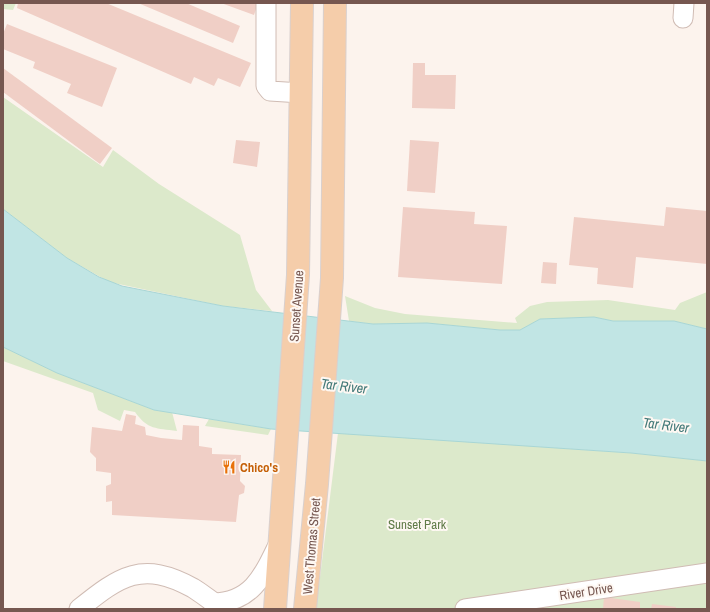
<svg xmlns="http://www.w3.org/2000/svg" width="710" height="612" viewBox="0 0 710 612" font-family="'Archivo Narrow',sans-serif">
<rect width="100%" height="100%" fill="#fcf3ed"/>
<!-- green -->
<g fill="#dce9cb">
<polygon points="3,3 16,3 13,10 3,9"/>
<polygon points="3,97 103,167 113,150 159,184 240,235 256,290 272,311 223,306 109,282 67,258 3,209"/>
<polygon points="707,292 707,329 674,321 613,321 594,317 540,319 520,330 500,330 427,323 373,324 349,321 345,296 375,308 405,314 517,323 515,318 530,306 547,302 608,300 675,310 680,303"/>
<path d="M3,347L57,373L154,410L172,412L177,431C156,428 148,430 135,412L124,410L120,421L98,410L93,393L3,361Z"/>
<polygon points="209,419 271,429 268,435 205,426"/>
<polygon points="338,433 631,453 707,461 707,609 316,609"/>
</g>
<!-- water -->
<polygon fill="#c1e5e4" stroke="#a8d6d5" points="3,209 67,258 99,277 122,286 223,306 373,324 427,323 500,330 520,330 540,319 594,317 613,321 674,321 707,329 707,461 631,453 271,429 154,410 57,373 3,347"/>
<!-- building -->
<g fill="#f0cfc6">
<polygon points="18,3 106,3 251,63 240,87 218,78 214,86 194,77 191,84 17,8"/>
<polygon points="138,3 186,3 240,26 233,43"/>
<polygon points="221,3 258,3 254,15"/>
<polygon points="7,24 117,68 102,107 67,93 71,84 33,68 35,62 3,49 3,34"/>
<polygon points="413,63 425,63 425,75 456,75 455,109 412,108"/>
<polygon points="3,68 112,148 100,164 3,92"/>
<polygon points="236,140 260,142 257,167 233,163"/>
<polygon points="410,140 439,142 435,193 407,191"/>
<polygon points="403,207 475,212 474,224 507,226 502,284 398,277"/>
<polygon points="666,207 707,211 707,264 636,257 633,288 597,284 598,268 569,265 574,217 664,226"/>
<polygon points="543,262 557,263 556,284 541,283"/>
<polygon points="126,414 136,416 135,424 145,427 146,435 161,438 182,440 183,425 199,426 199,446 212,448 212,454 241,455 240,481 245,486 244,493 239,495 236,522 112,515 112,501 106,502 106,486 111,484 111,473 96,471 96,458 90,452 92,427 122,431"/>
<polygon points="604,597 640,602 640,609 603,609"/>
<polygon points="652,604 676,607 676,609 651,609"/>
</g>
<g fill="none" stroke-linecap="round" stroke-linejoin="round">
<!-- minor casing -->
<g stroke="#d0bcb4" stroke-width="21">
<g id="minor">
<polyline points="266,3 266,86 270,91 301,93"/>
<polyline points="683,18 684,3"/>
<path d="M213,603C252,602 263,576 278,545"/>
<path d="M79,609C120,576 142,560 193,588C203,594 213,603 224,609"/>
<polyline points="465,609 707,573"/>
</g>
</g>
<!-- major casing -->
<g stroke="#d9d0ce" stroke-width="24">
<g id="major">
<polyline points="275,609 298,275 302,3"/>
<polyline points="305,609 317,484 332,278 335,3"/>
</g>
</g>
<!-- minor -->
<use href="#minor" stroke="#fff" stroke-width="19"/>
<!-- major -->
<use href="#major" stroke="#f5cdaa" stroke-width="22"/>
</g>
<!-- icons -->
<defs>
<g id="restaurant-bare" transform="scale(1.08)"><path d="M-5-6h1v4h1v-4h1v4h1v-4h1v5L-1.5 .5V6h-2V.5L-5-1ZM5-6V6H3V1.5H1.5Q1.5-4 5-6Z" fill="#e8710a" stroke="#fef8f3" stroke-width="2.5" paint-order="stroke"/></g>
</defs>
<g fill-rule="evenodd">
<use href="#restaurant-bare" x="229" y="467"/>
</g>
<g text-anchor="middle" stroke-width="4" stroke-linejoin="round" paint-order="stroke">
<!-- street labels -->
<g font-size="13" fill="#765750" stroke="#fef8f3">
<text transform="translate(296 306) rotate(-86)" y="5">Sunset Avenue</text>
<text transform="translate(311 546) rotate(-85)" y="5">West Thomas Street</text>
<text transform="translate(586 591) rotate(-9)" y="5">River Drive</text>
</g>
<!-- food labels -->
<g font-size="13" font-weight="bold" fill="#c56008" stroke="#fef8f3" text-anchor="start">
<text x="240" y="472">Chico's</text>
</g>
<!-- park labels -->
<g font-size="13" fill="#607b48" stroke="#fef8f3">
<text x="417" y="529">Sunset Park</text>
</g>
<!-- water labels -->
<g font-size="14" font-style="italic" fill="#447a79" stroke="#fef8f3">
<text transform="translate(344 386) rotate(7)" y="5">Tar River</text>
<text transform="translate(666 425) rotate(7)" y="5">Tar River</text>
</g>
</g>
<!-- border -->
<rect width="710" height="612" fill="none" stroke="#765750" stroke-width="8"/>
</svg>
